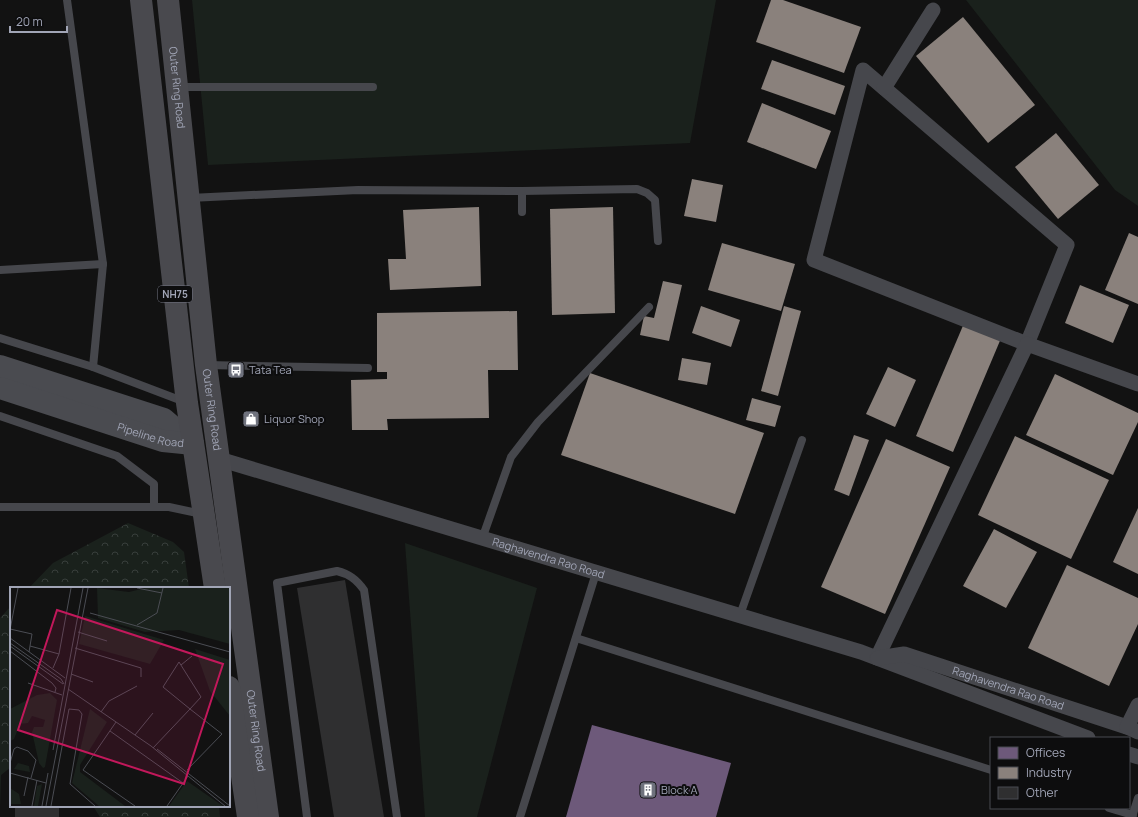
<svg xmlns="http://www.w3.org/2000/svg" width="1138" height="817" viewBox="0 0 1138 817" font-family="Manrope,sans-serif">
<defs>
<pattern id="forest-crowns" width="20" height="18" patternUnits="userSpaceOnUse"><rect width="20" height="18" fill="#1a211c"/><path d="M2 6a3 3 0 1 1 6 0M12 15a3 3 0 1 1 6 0" fill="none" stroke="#383e3b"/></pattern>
</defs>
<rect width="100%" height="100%" fill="#121212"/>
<!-- green -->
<g fill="#1a211c">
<polygon points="192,0 716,0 690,143 208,165"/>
<polygon points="966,0 1138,0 1138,206 1115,190"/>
<polygon points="405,543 537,588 477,817 425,817"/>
</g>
<!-- forest -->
<g fill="url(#forest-crowns)">
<polygon points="128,523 173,542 184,552 189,588 29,588 53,563"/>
<polygon points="11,606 11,767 1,775 0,806 0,618"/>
<polygon points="93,806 219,806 220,817 100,817"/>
</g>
<!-- offices -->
<polygon fill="#6d597a" points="592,725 731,763 716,817 566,817"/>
<!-- industry -->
<g fill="#8a817c">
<polygon points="771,0 783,0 861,27 844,73 756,42"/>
<polygon points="963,17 1035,105 988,143 916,56"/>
<polygon points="772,60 845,86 835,115 761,89"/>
<polygon points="762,103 831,131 816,169 747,142"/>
<polygon points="1056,133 1099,185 1058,219 1015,167"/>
<polygon points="692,179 723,185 716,222 684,216"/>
<polygon points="479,207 481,286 390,290 388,259 406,259 403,210"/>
<polygon points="613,207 615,313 552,315 550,209"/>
<polygon points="1129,233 1138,237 1138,304 1105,290"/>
<polygon points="722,243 795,264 781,311 708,290"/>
<polygon points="663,281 682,285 669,341 640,335 644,316 654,318"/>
<polygon points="1080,285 1129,305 1113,343 1065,323"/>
<polygon points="701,306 740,320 731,347 692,333"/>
<polygon points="784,306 801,311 778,396 761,391"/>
<polygon points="517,311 518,370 488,370 489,418 387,419 388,430 352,430 351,380 387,379 387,372 377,372 377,313"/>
<polygon points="965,321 1002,336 953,452 916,436"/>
<polygon points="682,358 711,363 707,385 678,380"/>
<polygon points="888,367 916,380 895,427 866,414"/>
<polygon points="590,373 764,433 735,514 561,455"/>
<polygon points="1055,374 1138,413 1138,422 1113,475 1026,435"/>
<polygon points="752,398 781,406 775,427 746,420"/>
<polygon points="854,435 869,440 849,496 834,490"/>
<polygon points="1015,436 1109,480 1071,559 978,515"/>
<polygon points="886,439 950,467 885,614 821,587"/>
<polygon points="1138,508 1138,574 1113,562"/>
<polygon points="994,529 1037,552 1006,608 963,586"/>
<polygon points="1067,565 1138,598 1138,624 1109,686 1028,648"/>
</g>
<!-- building -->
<g fill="#2f2f30">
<polygon points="345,580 384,817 334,817 297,588"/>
<rect x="15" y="806" width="44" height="11"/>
</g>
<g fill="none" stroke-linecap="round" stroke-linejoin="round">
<!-- service -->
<g stroke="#46474c" stroke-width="8">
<polyline points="67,0 103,264 93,367"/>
<polyline points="178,87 373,87"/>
<polyline points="522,191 522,212"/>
<polyline points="190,198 358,190 522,191 637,189 647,193 655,200 658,241"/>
<polyline points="0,270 103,264"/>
<polyline points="0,338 93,367 185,402"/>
<polyline points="206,365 368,368"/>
<polyline points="0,416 117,456 154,484 154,507"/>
<polyline points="0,507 169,507 202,514"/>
<polyline points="482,539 511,457 538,422 649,307"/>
<polyline points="740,615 802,440"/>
<polyline points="576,638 991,770"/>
<polyline points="1109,808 1133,815"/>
<path d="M307,817L277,583L337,571C349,574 356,579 364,590L397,817"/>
<polyline points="520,817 596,573"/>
<polyline points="1132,817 1138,798"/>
</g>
<!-- minor -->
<g stroke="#46474c" stroke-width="15">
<polygon points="863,70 1067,245 1027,344 814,260"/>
<polyline points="884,88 933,10"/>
<path id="s1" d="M219,459L861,652L1088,738"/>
<polyline points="877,658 1027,344 1138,384"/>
<path id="s2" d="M878,658L904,654L1127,727L1138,732"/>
<polyline points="1127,727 1138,705"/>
<polyline points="1129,754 1138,757"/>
</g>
<!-- secondary -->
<g stroke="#4a4b50" stroke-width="22">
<polyline points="0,366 164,419 193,444"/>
<path id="s3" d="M0,388L163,441L193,444"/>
</g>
<!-- trunk -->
<g stroke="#49494e" stroke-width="22">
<polyline points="141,0 187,403 215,588"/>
<path id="s4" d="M168,0L206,365L268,817"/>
<polyline points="229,687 248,817"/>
</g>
</g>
<!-- icons -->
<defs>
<g id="bus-square" transform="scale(0.9)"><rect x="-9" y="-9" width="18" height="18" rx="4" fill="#6f727d" stroke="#0d0d0e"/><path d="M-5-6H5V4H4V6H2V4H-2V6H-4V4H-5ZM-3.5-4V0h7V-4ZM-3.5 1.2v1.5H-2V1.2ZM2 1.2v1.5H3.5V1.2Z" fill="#fff"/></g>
<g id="shop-square" transform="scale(0.9)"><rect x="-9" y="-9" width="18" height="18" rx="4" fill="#6f727d" stroke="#0d0d0e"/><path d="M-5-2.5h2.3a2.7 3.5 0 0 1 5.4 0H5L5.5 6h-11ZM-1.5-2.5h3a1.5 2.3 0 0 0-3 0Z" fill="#fff"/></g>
<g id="building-square" transform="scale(0.9)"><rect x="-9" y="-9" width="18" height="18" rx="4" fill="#6f727d" stroke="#0d0d0e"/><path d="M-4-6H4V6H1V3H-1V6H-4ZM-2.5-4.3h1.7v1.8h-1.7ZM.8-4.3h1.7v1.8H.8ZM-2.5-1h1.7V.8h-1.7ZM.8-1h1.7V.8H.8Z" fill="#fff"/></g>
</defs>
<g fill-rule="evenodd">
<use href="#bus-square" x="236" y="370"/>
<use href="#shop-square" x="251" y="419"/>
<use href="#building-square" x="648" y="790"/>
</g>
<g text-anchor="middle" stroke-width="4" stroke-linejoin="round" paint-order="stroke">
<!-- shield labels -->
<rect fill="#0d0d0e" stroke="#757784" stroke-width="1" x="158" y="286" width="34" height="16" rx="3"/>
<g font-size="10" font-weight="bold" fill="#a1a5b6">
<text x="175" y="298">NH75</text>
</g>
<!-- street labels -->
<g font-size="11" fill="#a1a5b6" stroke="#0d0d0e">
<text dy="4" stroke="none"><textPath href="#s4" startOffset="88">Outer Ring Road</textPath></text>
<text dy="4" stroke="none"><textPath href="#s4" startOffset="412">Outer Ring Road</textPath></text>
<text dy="4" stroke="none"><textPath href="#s3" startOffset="158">Pipeline Road</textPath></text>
<text dy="4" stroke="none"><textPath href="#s1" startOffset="344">Raghavendra Rao Road</textPath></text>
<text dy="4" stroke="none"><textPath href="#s2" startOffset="136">Raghavendra Rao Road</textPath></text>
<text dy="4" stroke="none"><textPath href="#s4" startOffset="736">Outer Ring Road</textPath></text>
</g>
<!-- poi labels -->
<g font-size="11" fill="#a1a5b6" stroke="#0d0d0e" text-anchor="start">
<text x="249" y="374">Tata Tea</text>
<text x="264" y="423">Liquor Shop</text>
<text x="661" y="794">Block A</text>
</g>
</g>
<!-- overview -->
<g transform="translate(10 587)">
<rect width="220" height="220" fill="#121212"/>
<path d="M75,29L154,53L140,77L69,57ZM185,62L220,73V129L200,104ZM80,122L97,135L70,178V185L115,219H89L62,196ZM177,194L197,208L213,219H159Z" fill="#1a211c"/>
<path d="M87,1L119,5L135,1H220V57L169,43L135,45L88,31ZM40,106L47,113L35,180L33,181L29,176L22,145L24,140H33L35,133L22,129L18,136L10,137L4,152L0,154V122L27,108ZM8,176L19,179L20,185L4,182ZM32,197L28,219H24L27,199ZM0,201L9,207L11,217H0Z" fill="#1a211c"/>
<path fill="none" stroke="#4b4d54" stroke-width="1" d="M127,1L152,6M80,26L220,65M127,38L147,26L153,1M0,42L22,47L19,65M0,43L8,1M68,45L97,54M0,51L55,91M0,56L51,92L54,97M0,59L53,97M20,59L49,67M65,61L131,81V90M0,64L42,96L46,101L45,105M169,75L191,110L180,122L153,100ZM171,78L182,69M43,81L49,67L61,1M61,87L83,95M18,96L52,108M58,102L141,159L215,219M91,125L99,114L127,99M106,135L73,183L125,219M100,144L173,196M125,148L143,126M143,161L180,122L212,147L177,183M147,162L220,219M43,163L73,1M0,176L4,162L7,160L18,164L26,173L21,191M0,186L36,196M14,209L18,190M22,219L27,193M32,219L38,186M36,219L78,1M41,219L59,122L69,123L72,127L60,197L85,219M157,219L178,189"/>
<path fill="#c2185b" fill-opacity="0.15" stroke="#c2185b" stroke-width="2" d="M47,23L213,77L174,197L8,143Z"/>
<rect width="220" height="220" fill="none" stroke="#a1a5b6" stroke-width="2"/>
</g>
<!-- legend -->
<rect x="990" y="737" width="140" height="72" fill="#0d0d0e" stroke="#484a51"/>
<rect x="998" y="747" width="20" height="12" fill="#6d597a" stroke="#484a51"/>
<text x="1026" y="757" font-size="12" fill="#a1a5b6">Offices</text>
<rect x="998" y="767" width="20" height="12" fill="#8a817c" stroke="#484a51"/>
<text x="1026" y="777" font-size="12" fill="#a1a5b6">Industry</text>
<rect x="998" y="787" width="20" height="12" fill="#2f2f30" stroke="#484a51"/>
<text x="1026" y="797" font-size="12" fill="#a1a5b6">Other</text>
<!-- scale -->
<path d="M10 26v6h57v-6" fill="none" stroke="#a1a5b6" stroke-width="2"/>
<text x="16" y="26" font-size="12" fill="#a1a5b6" stroke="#0d0d0e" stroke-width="3" paint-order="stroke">20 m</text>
</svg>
